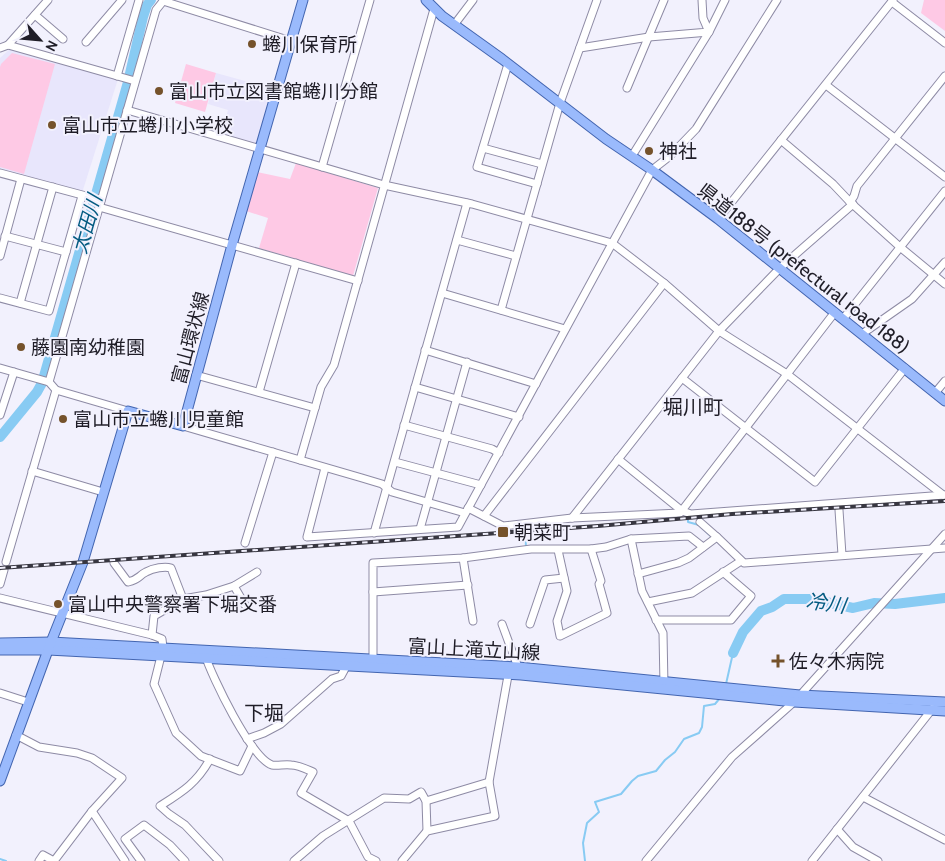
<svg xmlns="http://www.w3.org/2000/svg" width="945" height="861" viewBox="0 0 945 861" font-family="Cabin,'Noto Sans JP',sans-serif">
<rect width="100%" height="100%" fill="#f2f1fd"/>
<!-- built -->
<g fill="#e8e6fc">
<polygon points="10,49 118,79 82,193 0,170 0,58"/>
<polygon points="216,73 274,89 258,145 221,134 228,110 208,104"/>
</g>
<!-- green -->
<g fill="#fec9e5">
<polygon points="924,0 945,0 945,31 921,13"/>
<polygon points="12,53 55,64 24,174 0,167 0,67 1,64"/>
<polygon points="186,64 216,73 205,112 175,103"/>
<polygon points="296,163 378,188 353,276 259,248 268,218 246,211 257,172 290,179"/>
</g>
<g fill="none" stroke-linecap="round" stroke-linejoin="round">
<!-- stream -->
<g stroke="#88cbf3" stroke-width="2">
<polyline points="688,519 688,522 699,525 713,538"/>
<polyline points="525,533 526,546"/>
<polyline points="726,684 733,653"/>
<polyline points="0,859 6,861"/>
<polyline points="585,861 583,843 587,823 599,812 595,802 621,794 632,781 638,776 656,771 665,760 675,752 684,739 699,733 702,727 704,706 715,704 720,698"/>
</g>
<!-- river -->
<g stroke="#88cbf3" stroke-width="10">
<polyline points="0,437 37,392 42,383 128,82 143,17 147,5 151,0"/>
<polyline points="733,653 743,632 761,611 772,607 784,599 812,599 853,608 874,603 895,604 945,598"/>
</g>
<!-- minor casing -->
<g stroke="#8e8ba5" stroke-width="9">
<g id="minor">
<polyline points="163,1 291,41"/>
<polyline points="892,2 945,43"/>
<polyline points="35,15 63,39"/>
<polyline points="454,25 473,0"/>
<polyline points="86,42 122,0"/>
<polyline points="8,45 48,0"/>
<polyline points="0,48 8,45 135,81"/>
<polyline points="580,48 649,37 709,32 703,18 702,0"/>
<polyline points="508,64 477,167 537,184"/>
<polyline points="117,76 139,0"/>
<polyline points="826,85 945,177"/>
<polyline points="627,88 664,0"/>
<polyline points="127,110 384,185 472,204 612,243 664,283 719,331 787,374 943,495"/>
<polyline points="781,140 833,184 850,202 900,247 945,284"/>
<polyline points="483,148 542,164"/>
<polyline points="632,156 709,32 725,0"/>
<polyline points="322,167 370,0"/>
<polyline points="0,173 101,200"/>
<polyline points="850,202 854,196 857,186 945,76"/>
<polyline points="99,207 358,281"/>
<polyline points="718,219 893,0"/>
<polyline points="5,236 66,252"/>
<polyline points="457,240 516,256"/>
<polyline points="0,256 21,179"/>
<polyline points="442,293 565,329"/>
<polyline points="0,298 49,311 82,196"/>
<polyline points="20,303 53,187"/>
<polyline points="501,310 560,103 597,0"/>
<polyline points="843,319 945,191"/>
<polyline points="862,334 912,299 945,262"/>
<polyline points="425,350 536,384"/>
<polyline points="0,368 49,382 56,390 128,411"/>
<polyline points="196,375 315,408"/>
<polyline points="682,378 815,482 905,368"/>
<polyline points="49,382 156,10 164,0"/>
<polyline points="415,387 519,417"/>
<polyline points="259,392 296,263"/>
<polyline points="935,393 945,381"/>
<polyline points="0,415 14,372"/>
<polyline points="404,425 492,449 499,453"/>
<polyline points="183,426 362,478 382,484 392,492 465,513"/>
<polyline points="618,459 682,511 691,514 945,495"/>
<polyline points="300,460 321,387 334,365 434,9"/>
<polyline points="395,462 481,485"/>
<polyline points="325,468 307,537 458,527 652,170 670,156 696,129 777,0"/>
<polyline points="32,471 103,492"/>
<polyline points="468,508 503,526 572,518 680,513 835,312"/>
<polyline points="839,510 842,555"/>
<polyline points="484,516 664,283"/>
<polyline points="572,518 719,331 780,268 853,204"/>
<polyline points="700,522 717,537"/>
<polyline points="420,529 467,362"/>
<polyline points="374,533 467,203"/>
<polyline points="631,539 689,536 703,547"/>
<polyline points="245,543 273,452"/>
<polyline points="558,550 567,591 557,621 560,636 607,613 599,584 601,581 591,549"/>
<polyline points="463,558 473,621"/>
<polyline points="6,562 56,390"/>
<path d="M114,563L128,582C140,579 138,576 146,572C153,568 165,566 171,568L183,599L154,616L152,635"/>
<polyline points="638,574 678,563 689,558 717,537 744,563 945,548"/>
<polyline points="0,584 4,570"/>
<polyline points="234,586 245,605"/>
<polyline points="373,592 468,585"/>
<polyline points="0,598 152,635 162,639 163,648 154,684 176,733 201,756 240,771 252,746"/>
<polyline points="183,599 206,595 234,586 257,572"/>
<polyline points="648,602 692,593 741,561"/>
<polyline points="656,620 731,620 751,596 723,572"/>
<polyline points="502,624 519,670"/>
<polyline points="530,624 545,580 564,578"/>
<path d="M205,655C212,677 251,758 272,765C278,766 285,764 291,765C298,765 306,769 313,772L301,793L349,821L368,857L376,861"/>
<polyline points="373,664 373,563 463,558 531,549 591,549 606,547 631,539 642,591 663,633 664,686"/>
<polyline points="0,693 28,702"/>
<polyline points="16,735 39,747 77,753 92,758 122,778 92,811 54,861 43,855 39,861"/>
<polyline points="247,739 264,733 281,724 332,679 341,676 348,663"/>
<path d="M210,759C197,783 182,792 160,806L169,814L185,825L219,861"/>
<polyline points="863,797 945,840"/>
<polyline points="426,801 489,782"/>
<polyline points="92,811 125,861"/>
<polyline points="837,829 853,847 878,861"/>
<polyline points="141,861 125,839 144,825 170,845 185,861"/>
<polyline points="294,861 323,836 384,798 409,799 421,792 426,801 427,831"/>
<polyline points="402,861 427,831 495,816 489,782 509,670"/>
<polyline points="646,861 732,757 794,702 945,534"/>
<polyline points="812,861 933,708"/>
</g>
</g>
<!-- major casing -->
<g stroke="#4365b0" stroke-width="11">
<g id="major">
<polyline points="426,0 442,16 502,59 606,139 652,170 718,219 945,401"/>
<polyline points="0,643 51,642 518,667 800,695 945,702"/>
<polyline points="0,650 48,650 521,675 794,702 945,711"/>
<polyline points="0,781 51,642 83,562 128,411 183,426 232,245 303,0"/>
</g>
</g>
<!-- minor -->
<use href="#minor" stroke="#fff" stroke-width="7"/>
<!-- major -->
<use href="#major" stroke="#9abafc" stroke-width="9"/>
<!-- rail casing -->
<g stroke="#373640" stroke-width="4">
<polyline id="rail" points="0,568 598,526 732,514 945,501"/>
</g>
<!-- rail -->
<use href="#rail" stroke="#f2f1fd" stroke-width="2" stroke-dasharray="5.5" stroke-linecap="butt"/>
</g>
<!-- markers -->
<g fill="#75522b" stroke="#f2f1fd" stroke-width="2">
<circle cx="252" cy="44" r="5"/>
<circle cx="159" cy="91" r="5"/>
<circle cx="52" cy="125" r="5"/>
<circle cx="649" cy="151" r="5"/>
<circle cx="21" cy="347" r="5"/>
<circle cx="63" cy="419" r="5"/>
<rect x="497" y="526" width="12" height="12" rx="2.5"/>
<circle cx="58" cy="604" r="5"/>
<path d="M775.5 653.5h5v5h5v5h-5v5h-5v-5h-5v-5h5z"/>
</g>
<g text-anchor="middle" stroke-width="4" stroke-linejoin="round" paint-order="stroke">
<!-- poi labels -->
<g font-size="19" fill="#1f1d27" stroke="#f2f1fd" text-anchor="start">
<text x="262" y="51">蜷川保育所</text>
<text x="169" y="98">富山市立図書館蜷川分館</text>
<text x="62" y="132">富山市立蜷川小学校</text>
<text x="659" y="158">神社</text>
<text x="31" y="354">藤園南幼稚園</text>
<text x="73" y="426">富山市立蜷川児童館</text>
<text x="514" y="539">朝菜町</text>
<text x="68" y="611">富山中央警察署下堀交番</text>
<text x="789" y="668">佐々木病院</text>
</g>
<!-- street labels -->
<g font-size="19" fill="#1f1d27" stroke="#f2f1fd">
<text transform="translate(804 268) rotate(38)" y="7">県道188号 (prefectural road 188)</text>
<text transform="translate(190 338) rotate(-75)" y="7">富山環状線</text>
<text transform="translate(474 649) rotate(3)" y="7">富山上滝立山線</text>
</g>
<!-- water labels -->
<g font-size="20" font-style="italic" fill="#045b81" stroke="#f2f1fd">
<text transform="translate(87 224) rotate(-74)" y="7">太田川</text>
<text transform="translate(826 603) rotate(8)" y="7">冷川</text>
</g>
<!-- neighbourhood labels -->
<g font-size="20" fill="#1f1d27" stroke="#f2f1fd">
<text x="693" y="414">堀川町</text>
<text x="264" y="720">下堀</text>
</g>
</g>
<!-- north arrow -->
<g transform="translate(40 40) rotate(117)" stroke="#f2f1fd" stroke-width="4" paint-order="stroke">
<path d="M0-4L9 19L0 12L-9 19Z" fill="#1f1d27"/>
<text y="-8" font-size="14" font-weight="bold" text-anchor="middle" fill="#1f1d27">N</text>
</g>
</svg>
